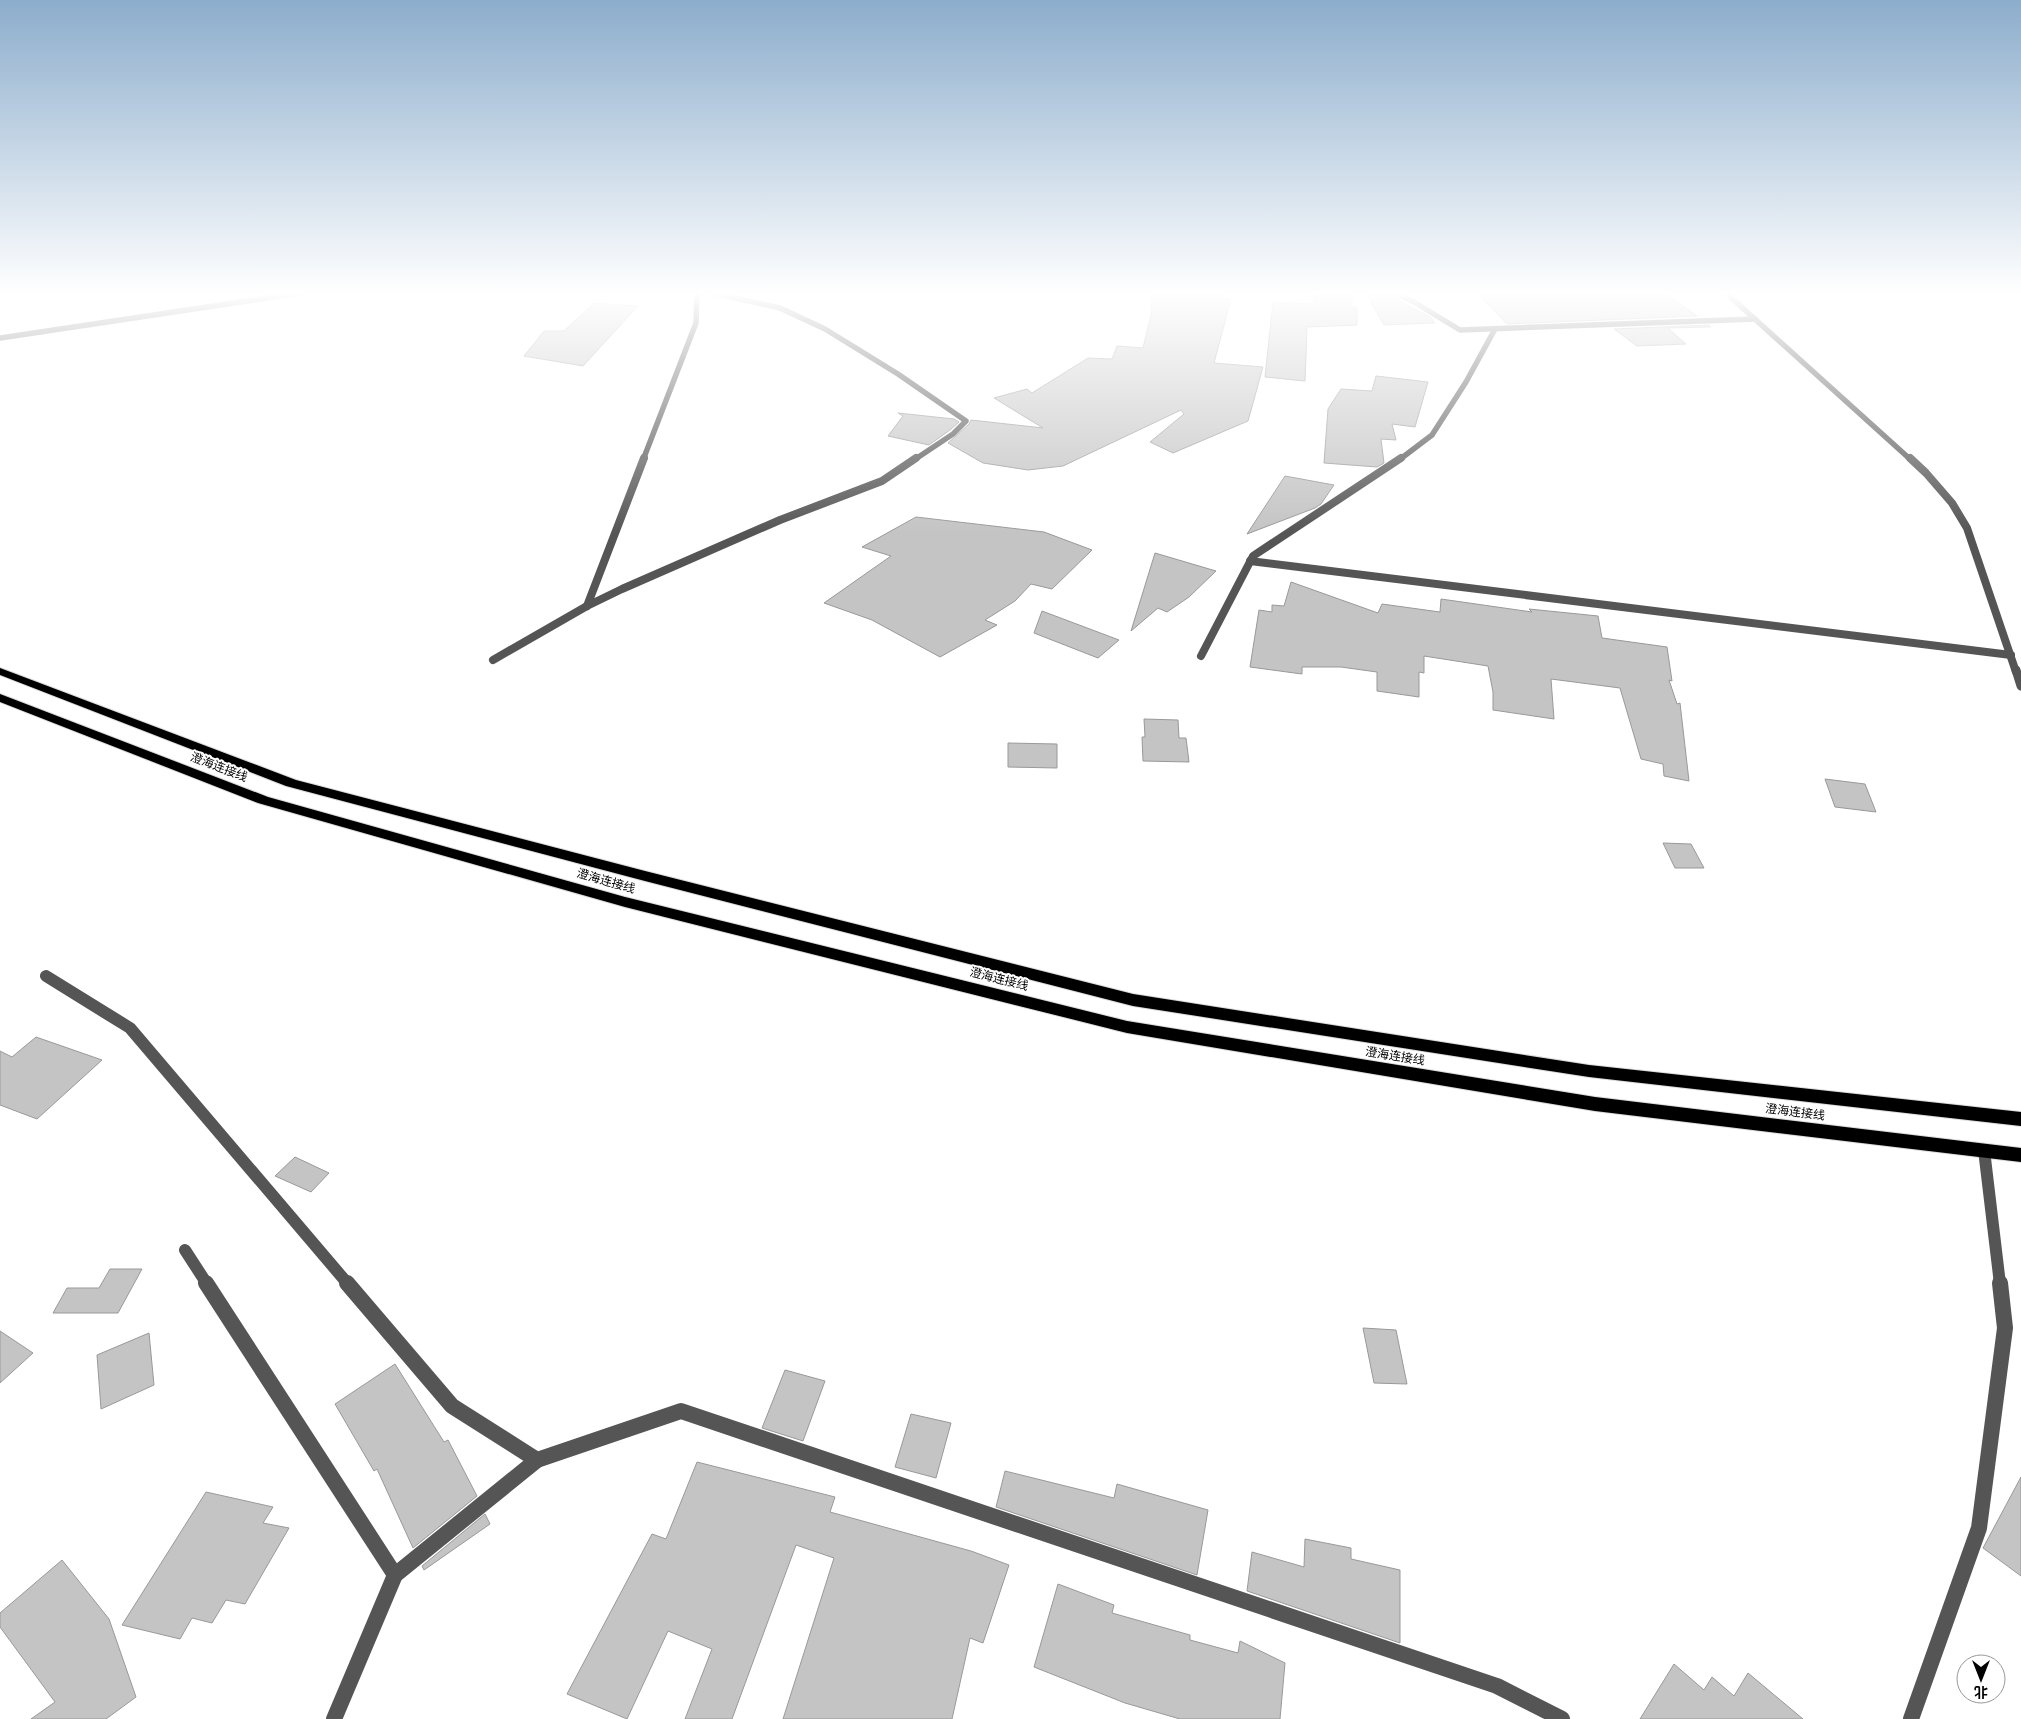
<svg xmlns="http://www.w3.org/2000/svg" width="2021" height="1719" viewBox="0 0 2021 1719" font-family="Barlow,'Noto Sans SC',sans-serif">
<rect width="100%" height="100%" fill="#fff"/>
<!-- building -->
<g fill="#c4c4c4" stroke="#999">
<polygon points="1152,292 1224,292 1223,298 1231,299 1214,363 1263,367 1248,421 1173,453 1150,442 1184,414 1181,410 1063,466 1028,470 983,463 948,443 969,424 971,420 1043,428 994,398 1027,389 1032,393 1088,358 1112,359 1117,346 1143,348 1151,315"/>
<polygon points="1315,292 1353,292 1351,307 1357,307 1357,325 1307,327 1305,381 1265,377 1273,302 1313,304"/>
<polygon points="1365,292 1388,292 1391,296 1430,317 1435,323 1384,325"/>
<polygon points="1476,292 1664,292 1697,316 1507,324"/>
<polygon points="594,303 638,306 583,366 524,356 544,331 564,331"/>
<polygon points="1709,325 1711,327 1668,328 1686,344 1637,346 1614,329"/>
<polygon points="1376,376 1428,382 1415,427 1392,424 1396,440 1381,439 1384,463 1377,467 1324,463 1328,409 1341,389 1372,391"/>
<polygon points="898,413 954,419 959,422 950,430 929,445 888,436 903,416"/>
<polygon points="1285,476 1334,485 1321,504 1315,508 1247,534"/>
<polygon points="916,517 1044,532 1092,550 1052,589 1031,584 1015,601 985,620 997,625 940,657 872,620 824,603 891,556 862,547"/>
<polygon points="1155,553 1216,571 1189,597 1167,612 1158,608 1131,631"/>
<polygon points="1291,582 1378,613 1382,604 1440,612 1441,599 1532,612 1529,609 1598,616 1602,638 1667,647 1672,681 1669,680 1677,704 1680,703 1689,781 1664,776 1663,764 1641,759 1620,688 1551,679 1554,719 1493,710 1493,692 1488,666 1424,656 1424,673 1419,672 1419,697 1377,691 1377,672 1341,667 1302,667 1302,674 1250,667 1259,610 1272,612 1272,605 1284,606"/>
<polygon points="1042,611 1119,640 1098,658 1034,633"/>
<polygon points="1144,719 1178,720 1179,738 1186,738 1189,762 1143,761 1142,737 1145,737"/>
<polygon points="1008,743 1057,744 1057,768 1008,767"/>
<polygon points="1825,779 1865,784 1876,812 1835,807"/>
<polygon points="1663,843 1691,844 1704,868 1675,868"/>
<polygon points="36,1037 102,1060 37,1119 0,1105 0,1051 12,1057"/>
<polygon points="295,1157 329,1173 311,1192 275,1176"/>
<polygon points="110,1269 142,1269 118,1313 53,1313 67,1288 99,1288"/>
<polygon points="1363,1328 1396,1330 1407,1384 1374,1383"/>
<polygon points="0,1331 33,1353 0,1383"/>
<polygon points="149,1333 154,1385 101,1409 97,1355"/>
<polygon points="395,1364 444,1442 448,1440 477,1496 413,1548 377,1469 374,1471 335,1404"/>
<polygon points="785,1370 825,1381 803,1441 762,1428"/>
<polygon points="911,1414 951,1423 936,1478 895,1467"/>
<polygon points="697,1462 835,1497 830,1512 971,1551 1009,1565 983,1643 970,1638 952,1719 783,1719 834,1558 796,1545 732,1719 685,1719 712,1649 668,1631 627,1719 567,1694 652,1534 666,1539"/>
<polygon points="1005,1471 1114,1498 1117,1484 1208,1510 1197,1575 996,1507"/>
<polygon points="2021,1477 2021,1576 1983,1548"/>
<polygon points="206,1492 273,1507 263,1523 289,1528 245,1604 226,1600 212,1623 192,1618 180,1639 122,1625"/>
<polygon points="485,1514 490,1524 424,1570 422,1566"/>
<polygon points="1305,1539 1351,1548 1351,1559 1400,1570 1400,1643 1247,1591 1252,1552 1304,1567"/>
<polygon points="62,1560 109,1619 136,1697 106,1719 31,1719 55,1702 0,1627 0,1613"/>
<polygon points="1058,1584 1114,1605 1112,1613 1190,1635 1190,1640 1238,1653 1240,1641 1285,1663 1280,1719 1180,1719 1125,1703 1034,1667"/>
<polygon points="1674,1664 1704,1690 1712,1677 1734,1696 1748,1673 1803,1719 1640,1719"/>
</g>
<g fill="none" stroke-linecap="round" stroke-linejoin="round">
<!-- trunk casing -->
<g stroke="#dbdbdb" stroke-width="2">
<g id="trunk">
<polygon points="0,668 296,780 645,871 1133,994 1589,1065 2021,1112 2021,1126 1589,1077 1133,1006 645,881 286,786 0,675"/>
<polygon points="0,694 268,797 625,897 1127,1021 1595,1097 2021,1148 2021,1162 1595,1111 1127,1033 625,907 258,803 0,702"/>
</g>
</g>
<!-- minor-far3 -->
<g stroke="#555" stroke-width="5.5">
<polyline points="708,292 780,308 825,329 898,374 966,421 953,434 914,460"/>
<polyline points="1393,292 1414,302 1460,330 1755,319"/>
<polyline points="0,338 307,292"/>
<polyline points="1399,460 1432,435 1466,382 1495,329"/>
</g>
<!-- minor-far2 -->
<g stroke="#555" stroke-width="8">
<polyline points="1250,561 2011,655"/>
<polyline points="1201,656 1253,556 1401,458"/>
<polyline points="493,660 587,606 622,589 780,520 882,481 916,458"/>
</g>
<!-- minor-far1 -->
<g stroke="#555" stroke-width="12">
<polyline points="46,976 130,1028 348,1284"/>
<polyline points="1984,1150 2000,1284"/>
<polyline points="185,1250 207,1284"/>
</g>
<!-- minor -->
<g stroke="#555" stroke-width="16">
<polyline points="206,1283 395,1575"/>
<polyline points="347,1283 452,1406 537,1460 681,1411 1497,1686 1562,1719"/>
<polyline points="334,1719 395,1575 537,1460"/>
<polyline points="1911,1719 1979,1528 2005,1328 2000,1283"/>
</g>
<!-- tertiary-far2 -->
<g stroke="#555" stroke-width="5.5">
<polyline points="1725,292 1911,460"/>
<polyline points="643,460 696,323 697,292"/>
</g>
<!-- tertiary-far1 -->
<g stroke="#555" stroke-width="8">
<polyline points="1910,458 1926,473 1952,503 1967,528 2016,672"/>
<polyline points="587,606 644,458"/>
</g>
<!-- tertiary -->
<polyline stroke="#555" stroke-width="9" points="2016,670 2021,686"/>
<!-- trunk -->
<use href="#trunk" fill="#000" fill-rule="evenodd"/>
</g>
<!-- sky -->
<linearGradient id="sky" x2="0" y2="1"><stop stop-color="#8cadcc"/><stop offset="0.55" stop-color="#fff"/><stop offset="1" stop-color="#fff" stop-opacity="0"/></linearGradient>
<rect width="2021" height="533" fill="url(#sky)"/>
<g text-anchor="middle" stroke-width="4" stroke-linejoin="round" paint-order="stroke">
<!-- street labels -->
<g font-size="12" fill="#000" stroke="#fff">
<text transform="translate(219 767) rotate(21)" y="4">澄海连接线</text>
<text transform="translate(606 881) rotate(16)" y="4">澄海连接线</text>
<text transform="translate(999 979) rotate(14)" y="4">澄海连接线</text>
<text transform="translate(1395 1056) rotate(9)" y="4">澄海连接线</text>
<text transform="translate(1795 1112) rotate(7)" y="4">澄海连接线</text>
</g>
</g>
<!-- north arrow -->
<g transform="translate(1981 1679) rotate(180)"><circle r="24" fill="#ffffff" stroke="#999999"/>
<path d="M0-4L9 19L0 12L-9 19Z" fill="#000000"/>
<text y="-8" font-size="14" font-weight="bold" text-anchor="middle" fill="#000000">北</text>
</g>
</svg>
